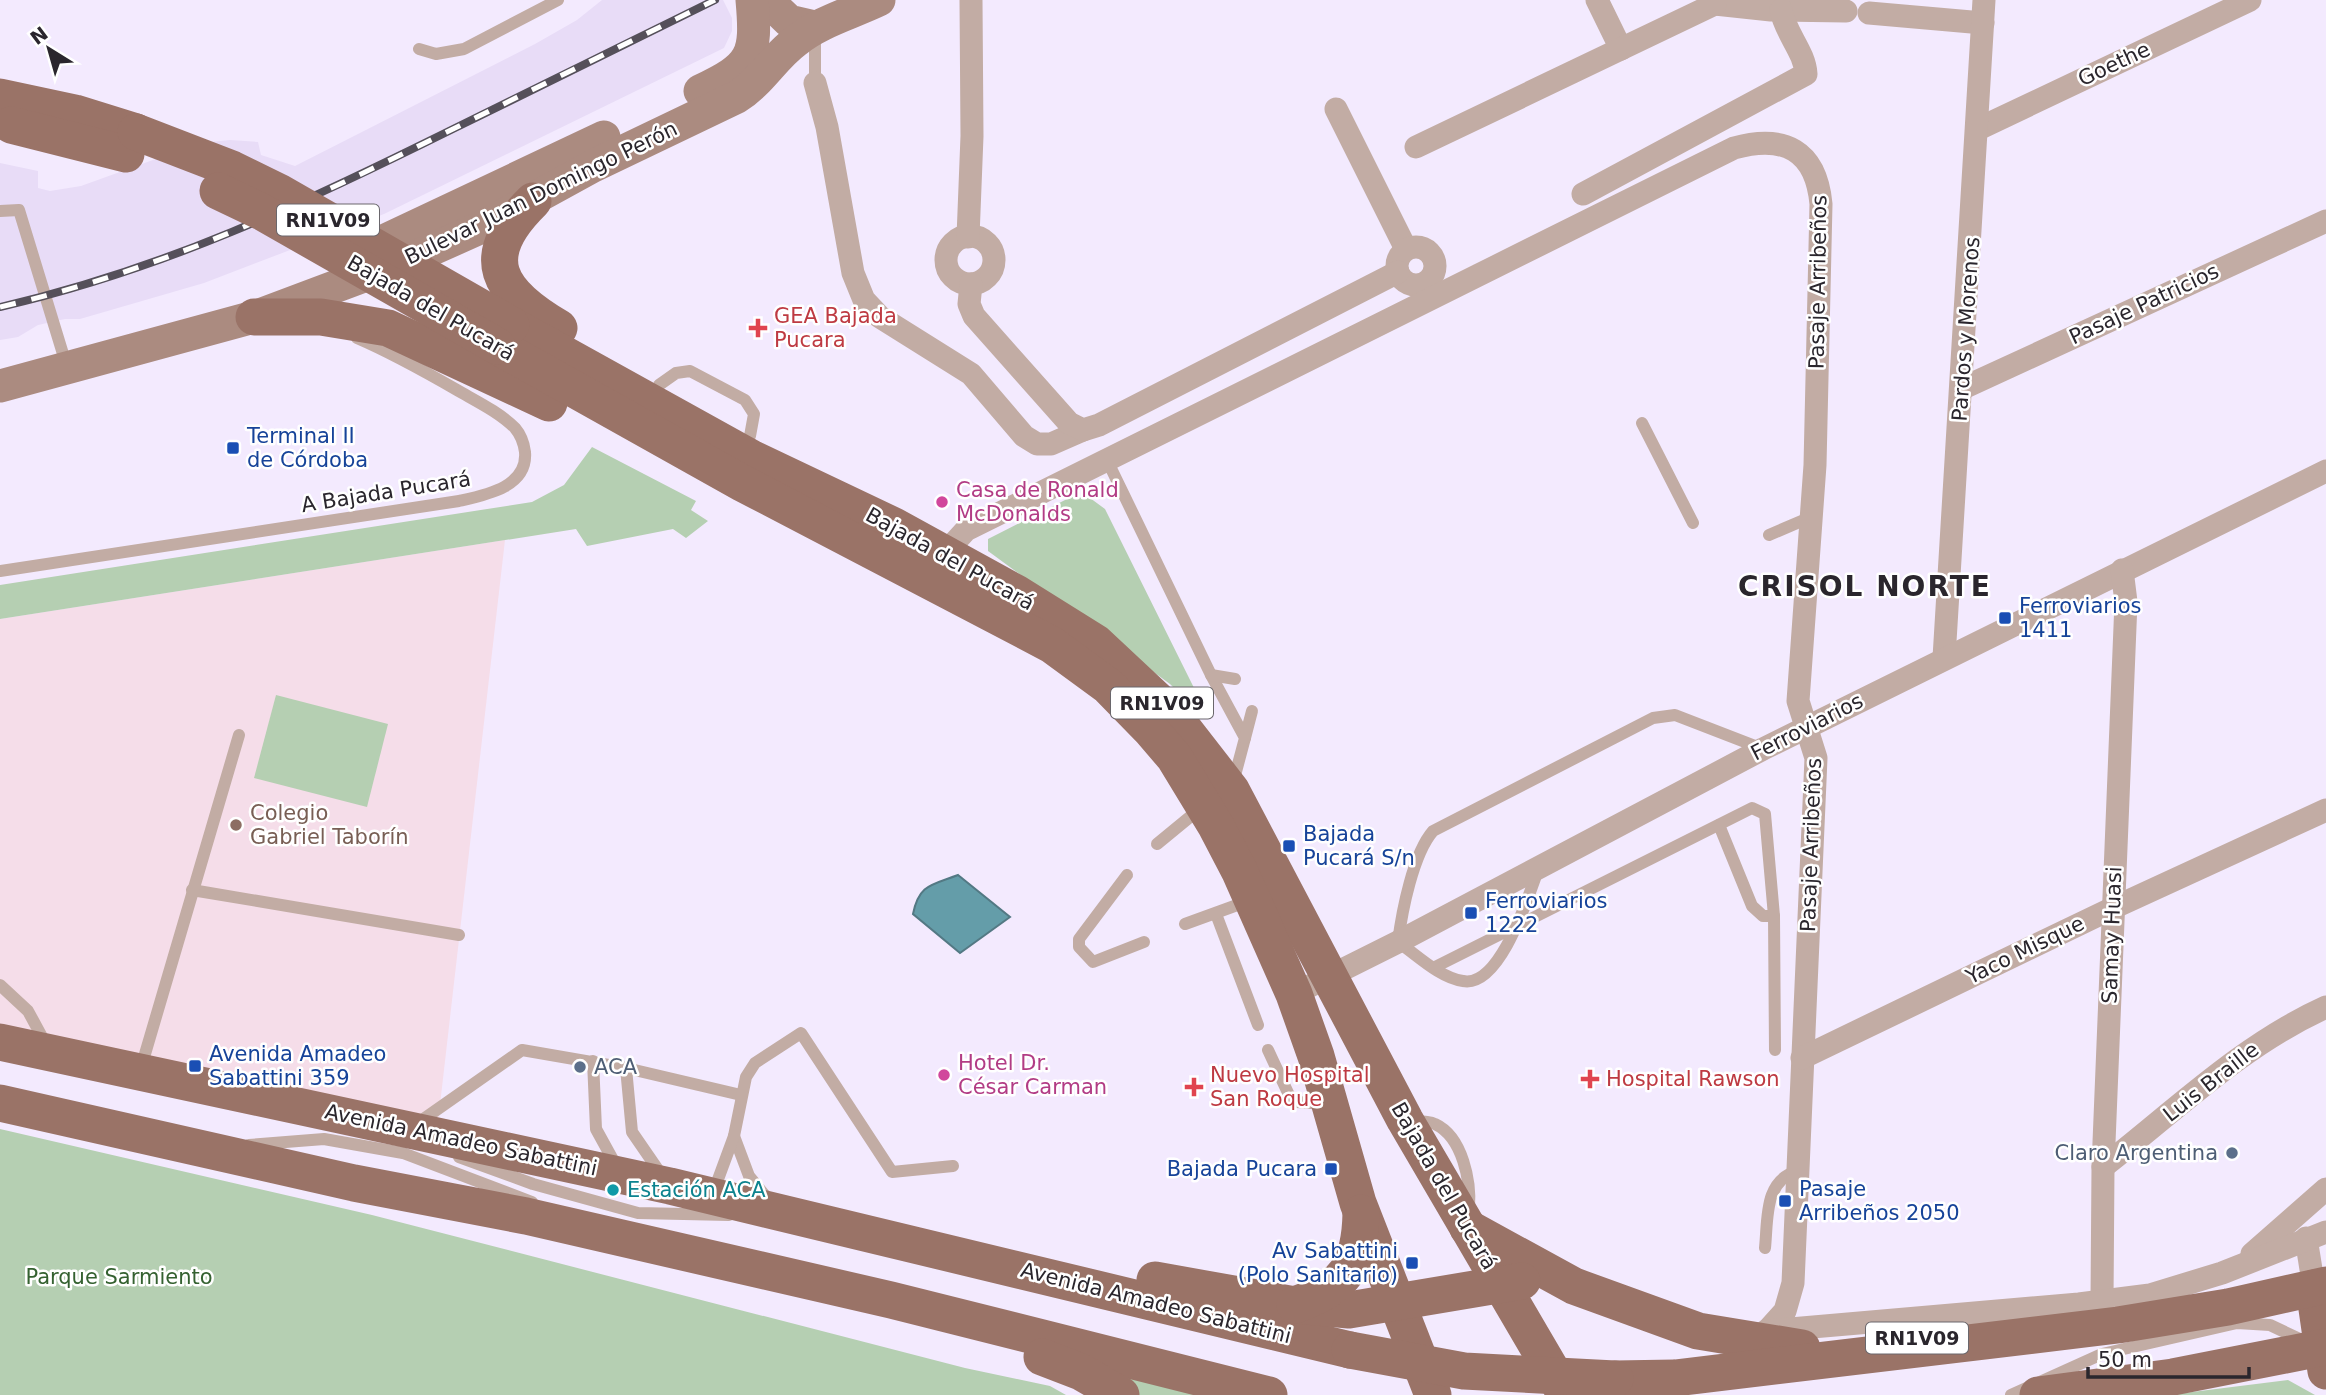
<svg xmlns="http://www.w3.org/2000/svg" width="2326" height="1395" viewBox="0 0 2326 1395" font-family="'DejaVu Sans',sans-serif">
<rect width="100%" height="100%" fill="#f3eafe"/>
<!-- built -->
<polygon fill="#e8dcf7" points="602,0 723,0 732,18 732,31 724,48 384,214 204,283 80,319 65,319 38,325 18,337 0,340 0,163 38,171 38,188 50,191 81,186 200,143 230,140 258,142 261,155 295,166 535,44 577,20"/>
<!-- education -->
<polygon fill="#f5dde9" points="505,540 438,1122 0,1031 0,619"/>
<!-- green -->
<g fill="#b5cfb2">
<polygon points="592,447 696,501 691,510 708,521 686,538 673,529 587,546 576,529 0,619 0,585 532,502 564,485"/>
<polygon points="1071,497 1090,498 1105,509 1199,698 1189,703 1170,684 988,551 988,539"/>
<polygon points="276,695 388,724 367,807 254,778"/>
<polygon points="0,1129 372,1215 965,1368 1050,1386 1066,1395 0,1395"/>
<polygon points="1060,1352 1231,1395 1134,1395"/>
<polygon points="2288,1380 2315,1395 2168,1395"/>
</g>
<!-- water -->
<path fill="#649da9" stroke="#537984" stroke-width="2" d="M958,875L1010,917L960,953L913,914C919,884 932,885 958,875Z"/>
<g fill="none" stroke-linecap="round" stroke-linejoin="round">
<!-- lane -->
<g stroke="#c2aca4" stroke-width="12">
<polyline points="419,49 436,54 464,49 558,0"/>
<polyline points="815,83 815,34"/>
<polyline points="0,211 19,210 63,354"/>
<polyline points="659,385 676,373 690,371 745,400 754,414 750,436"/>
<polyline points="1642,423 1693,523"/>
<polyline points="1107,460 1211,675 1245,738 1233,783"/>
<polyline points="1769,535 1811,517"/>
<path d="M0,571L459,501C486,495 528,487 525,452C524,444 521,435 515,428C499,412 476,401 457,390C424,371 392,353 357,338"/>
<polyline points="1211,675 1235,679"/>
<polyline points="1245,738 1252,711"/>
<polyline points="1719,825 1752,906 1763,916 1774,916"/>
<polyline points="1157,844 1202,807"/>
<path d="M1538,870C1528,897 1500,988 1463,981C1440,978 1417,955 1398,942C1402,911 1413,854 1433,831L1653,718L1675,715L1763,749"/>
<polyline points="1127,875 1079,939 1079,947 1093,962 1144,942"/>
<polyline points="192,890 459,935"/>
<polyline points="1216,914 1258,1025"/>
<polyline points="1185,924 1251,900"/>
<polyline points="1435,967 1752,808 1765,814 1774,916 1775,1050"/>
<polyline points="0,985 28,1011 47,1046"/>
<polyline points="1268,1050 1289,1095 1297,1102 1325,1104"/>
<polyline points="593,1061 596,1129 618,1169"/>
<polyline points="626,1068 632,1132 663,1177"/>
<polyline points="140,1071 239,735"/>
<path d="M1413,1121C1421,1121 1429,1121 1435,1124C1463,1137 1471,1182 1469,1208"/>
<polyline points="415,1125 522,1050 626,1068 741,1095"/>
<polyline points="734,1136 749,1176 767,1198"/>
<polyline points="249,1145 324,1139 403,1153 532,1202"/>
<polyline points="459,1157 533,1184 638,1213 729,1215"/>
<polyline points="713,1193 734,1136 746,1077 755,1063 801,1033 892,1172 953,1166"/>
<path d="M1765,1248C1768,1218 1764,1181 1797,1171"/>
<polyline points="2011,1395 2102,1354 2237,1323 2270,1325 2306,1342"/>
</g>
<!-- street -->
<g stroke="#c2aca4" stroke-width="23">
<polyline points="1597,0 1621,49"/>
<polyline points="1715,4 1771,10 1846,11"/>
<polyline points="1869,13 1983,23"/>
<polyline points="815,83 827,127 853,273 864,300 880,317 971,374 1024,436 1037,444 1051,444 1083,430"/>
<polyline points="1336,109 1406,249"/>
<polyline points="1978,129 2250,0"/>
<polyline points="1416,147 1715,4 1715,0"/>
<path d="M1583,194L1806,74C1805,52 1785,33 1781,10"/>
<circle cx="970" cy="260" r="24"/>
<polyline points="968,237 972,136 971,0"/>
<circle cx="1416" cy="266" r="19"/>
<polyline points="971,284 969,304 974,316 1069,423 1083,430 1099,425 1398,272"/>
<polyline points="1963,388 2326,221"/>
<path d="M944,554L966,530L1734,148C1784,134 1816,150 1821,204L1815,465L1798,701L1816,758L1793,1283L1785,1311L1767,1331"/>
<polyline points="1944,658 1984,0"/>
<polyline points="1294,994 1398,942 1763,749 2326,471"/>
<polyline points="1802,1058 2113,908 2326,810"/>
<path d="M2103,1167C2175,1111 2242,1045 2326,1007"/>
<polyline points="2306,1238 2314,1288"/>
<polyline points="2252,1254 2326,1189"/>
<polyline points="2102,1301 2103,1167 2126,602 2122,570"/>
<polyline points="1766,1331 2079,1304 2150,1295 2222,1273 2326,1232"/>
</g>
<!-- secondary -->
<g stroke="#ab8b80" stroke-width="33">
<polyline points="767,0 789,21 815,27"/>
<path d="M700,91C753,66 757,56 752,0"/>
<polyline points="352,256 604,137"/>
<path d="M0,386L254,317L417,256L482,227L593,166L737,97C761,82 773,58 796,41C819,22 852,13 879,0"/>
</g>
<!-- primary -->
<g stroke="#9a7367" stroke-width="37">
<polyline points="0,97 75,113 136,132"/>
<polyline points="11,125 126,154"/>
<path d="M533,201C475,258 498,292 559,328"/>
<polyline points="254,317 321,317 388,328 549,403"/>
<polyline points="511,325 751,458 894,526 1016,593 1096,643 1172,714 1231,790 1405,1120 1566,1395"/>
<polyline points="497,346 742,483 1052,645 1108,686 1150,729 1174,757 1216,826 1240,872 1294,994 1316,1056 1358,1203 1433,1395"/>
<polyline points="0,1042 670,1186 1350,1350"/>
<polyline points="0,1103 354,1183 526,1216 891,1300 1269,1395"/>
<polyline points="1468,1228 1574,1286 1698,1331 1802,1348"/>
<polyline points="1155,1280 1295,1305 1349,1310 1522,1281"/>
<polyline points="2314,1288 2326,1371"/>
<path d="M1295,1305C1345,1287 1360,1266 1361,1213"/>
<polyline points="1042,1357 1081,1372 1121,1395"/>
<polyline points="1615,1379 1675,1378 2118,1325 2228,1307 2326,1285"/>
<polyline points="2038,1395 2173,1377 2326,1347"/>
</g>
<!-- rail casing -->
<g stroke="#55505a" stroke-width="8">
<path id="rail" d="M0,307C165,269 302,204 453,129C540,86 627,43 715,0"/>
</g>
<!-- rail -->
<use href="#rail" stroke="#fff" stroke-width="5" stroke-dasharray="16" stroke-linecap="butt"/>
<!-- primary-bridge -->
<g stroke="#9a7367" stroke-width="37">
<polyline points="136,132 232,169 279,192 511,325"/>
<polyline points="218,191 262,212 497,346"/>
<polyline points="1350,1350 1464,1371 1615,1379"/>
</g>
</g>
<!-- markers -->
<g fill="#e0444e" stroke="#fff" stroke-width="2.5">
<path d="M754.5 317.5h7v7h7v7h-7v7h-7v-7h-7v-7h7z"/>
<path d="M1586.5 1068.5h7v7h7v7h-7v7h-7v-7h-7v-7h7z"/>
<path d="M1190.5 1076.5h7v7h7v7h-7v7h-7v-7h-7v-7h7z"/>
</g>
<g fill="#1a4fb4" stroke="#fff" stroke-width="2.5">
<rect x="226" y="441" width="14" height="14" rx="3.5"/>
<rect x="1998" y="611" width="14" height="14" rx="3.5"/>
<rect x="1282" y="839" width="14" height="14" rx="3.5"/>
<rect x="1464" y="906" width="14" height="14" rx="3.5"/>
<rect x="188" y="1059" width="14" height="14" rx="3.5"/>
<rect x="1324" y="1162" width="14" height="14" rx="3.5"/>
<rect x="1778" y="1194" width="14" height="14" rx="3.5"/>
<rect x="1405" y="1256" width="14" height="14" rx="3.5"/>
</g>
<g fill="#d1479c" stroke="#fff" stroke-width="2.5">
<circle cx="942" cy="502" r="7"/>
<circle cx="944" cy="1075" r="7"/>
</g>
<circle fill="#8d6e63" stroke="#fff" stroke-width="2.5" cx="236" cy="825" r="7"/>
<g fill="#5c6f8a" stroke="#fff" stroke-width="2.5">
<circle cx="580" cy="1067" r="7"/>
<circle cx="2232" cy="1153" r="7"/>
</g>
<circle fill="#0f9aa8" stroke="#fff" stroke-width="2.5" cx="613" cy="1190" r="7"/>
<g text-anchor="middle" stroke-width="5" stroke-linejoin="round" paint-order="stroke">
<!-- shield labels -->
<g fill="#fff" stroke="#6a676c" stroke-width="2">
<rect x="277" y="204.5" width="102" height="31" rx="5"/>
<rect x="1111" y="687.5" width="102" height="31" rx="5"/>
<rect x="1866" y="1322.5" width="102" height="31" rx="5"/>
</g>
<g font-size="19" font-weight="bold" fill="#2a262d">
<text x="328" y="227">RN1V09</text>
<text x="1162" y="710">RN1V09</text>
<text x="1917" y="1345">RN1V09</text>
</g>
<!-- street labels -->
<g font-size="21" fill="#2a262d" stroke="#fff">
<text transform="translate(2114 64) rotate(-25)" y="7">Goethe</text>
<text transform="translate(541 193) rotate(-26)" y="7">Bulevar Juan Domingo Perón</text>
<text transform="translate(1818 282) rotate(-89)" y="7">Pasaje Arribeños</text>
<text transform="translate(2144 304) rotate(-25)" y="7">Pasaje Patricios</text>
<text transform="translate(431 308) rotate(30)" y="7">Bajada del Pucará</text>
<text transform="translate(1966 329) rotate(-86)" y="7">Pardos y Morenos</text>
<text transform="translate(386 492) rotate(-9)" y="7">A Bajada Pucará</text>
<text transform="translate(950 559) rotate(29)" y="7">Bajada del Pucará</text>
<text transform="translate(1807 727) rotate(-27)" y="7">Ferroviarios</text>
<text transform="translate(1811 845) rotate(-88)" y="7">Pasaje Arribeños</text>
<text transform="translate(2112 935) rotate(-88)" y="7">Samay Huasi</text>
<text transform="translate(2025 950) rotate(-26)" y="7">Yaco Misque</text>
<text transform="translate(2211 1082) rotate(-38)" y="7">Luis Braille</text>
<text transform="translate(461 1140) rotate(12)" y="7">Avenida Amadeo Sabattini</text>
<text transform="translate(1444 1186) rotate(60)" y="7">Bajada del Pucará</text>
<text transform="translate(1156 1303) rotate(14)" y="7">Avenida Amadeo Sabattini</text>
</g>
<!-- health labels -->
<g font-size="21" fill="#be3a42" stroke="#fff" text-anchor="start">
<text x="774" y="323">GEA Bajada<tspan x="774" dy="24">Pucara</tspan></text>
<text x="1210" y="1082">Nuevo Hospital<tspan x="1210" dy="24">San Roque</tspan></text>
<text x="1606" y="1086">Hospital Rawson</text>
</g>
<!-- transit labels -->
<g font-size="21" fill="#164399" stroke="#fff" text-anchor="start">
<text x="247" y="443">Terminal II<tspan x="247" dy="24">de Córdoba</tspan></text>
<text x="2019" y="613">Ferroviarios<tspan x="2019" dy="24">1411</tspan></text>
<text x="1303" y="841">Bajada<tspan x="1303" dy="24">Pucará S/n</tspan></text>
<text x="1485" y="908">Ferroviarios<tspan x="1485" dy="24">1222</tspan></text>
<text x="209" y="1061">Avenida Amadeo<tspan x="209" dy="24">Sabattini 359</tspan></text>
<text x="1317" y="1176" text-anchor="end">Bajada Pucara</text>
<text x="1799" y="1196">Pasaje<tspan x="1799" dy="24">Arribeños 2050</tspan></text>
<text x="1398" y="1258" text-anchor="end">Av Sabattini<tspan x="1398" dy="24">(Polo Sanitario)</tspan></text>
</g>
<!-- hotel labels -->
<g font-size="21" fill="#b23c85" stroke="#fff" text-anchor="start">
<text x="956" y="497">Casa de Ronald<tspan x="956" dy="24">McDonalds</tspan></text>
<text x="958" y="1070">Hotel Dr.<tspan x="958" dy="24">César Carman</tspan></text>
</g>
<!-- education labels -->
<g font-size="21" fill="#785e54" stroke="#fff" text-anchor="start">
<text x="250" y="820">Colegio<tspan x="250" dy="24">Gabriel Taborín</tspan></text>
</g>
<!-- service labels -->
<g font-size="21" fill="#4e5e75" stroke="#fff" text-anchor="start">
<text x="594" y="1074">ACA</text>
<text x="2218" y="1160" text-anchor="end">Claro Argentina</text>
</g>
<!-- culture labels -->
<g font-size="21" fill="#0d838f" stroke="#fff" text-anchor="start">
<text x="627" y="1197">Estación ACA</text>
</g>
<!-- park labels -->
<g font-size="21" fill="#346130" stroke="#fff">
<text x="119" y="1284">Parque Sarmiento</text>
</g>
<!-- district labels -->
<g font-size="28" font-weight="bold" letter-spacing="2" fill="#2a262d" stroke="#fff">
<text x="1865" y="596">CRISOL NORTE</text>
</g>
</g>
<!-- north arrow -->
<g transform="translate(49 49) rotate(323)" stroke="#ffffff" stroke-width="5" paint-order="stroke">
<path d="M0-5L12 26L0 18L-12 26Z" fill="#2a262d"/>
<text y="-10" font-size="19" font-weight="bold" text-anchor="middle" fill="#2a262d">N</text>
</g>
<!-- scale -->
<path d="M2088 1367v10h161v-10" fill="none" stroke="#2a262d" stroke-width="3.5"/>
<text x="2098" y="1367" font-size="21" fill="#2a262d" stroke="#ffffff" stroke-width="5" paint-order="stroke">50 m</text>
</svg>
